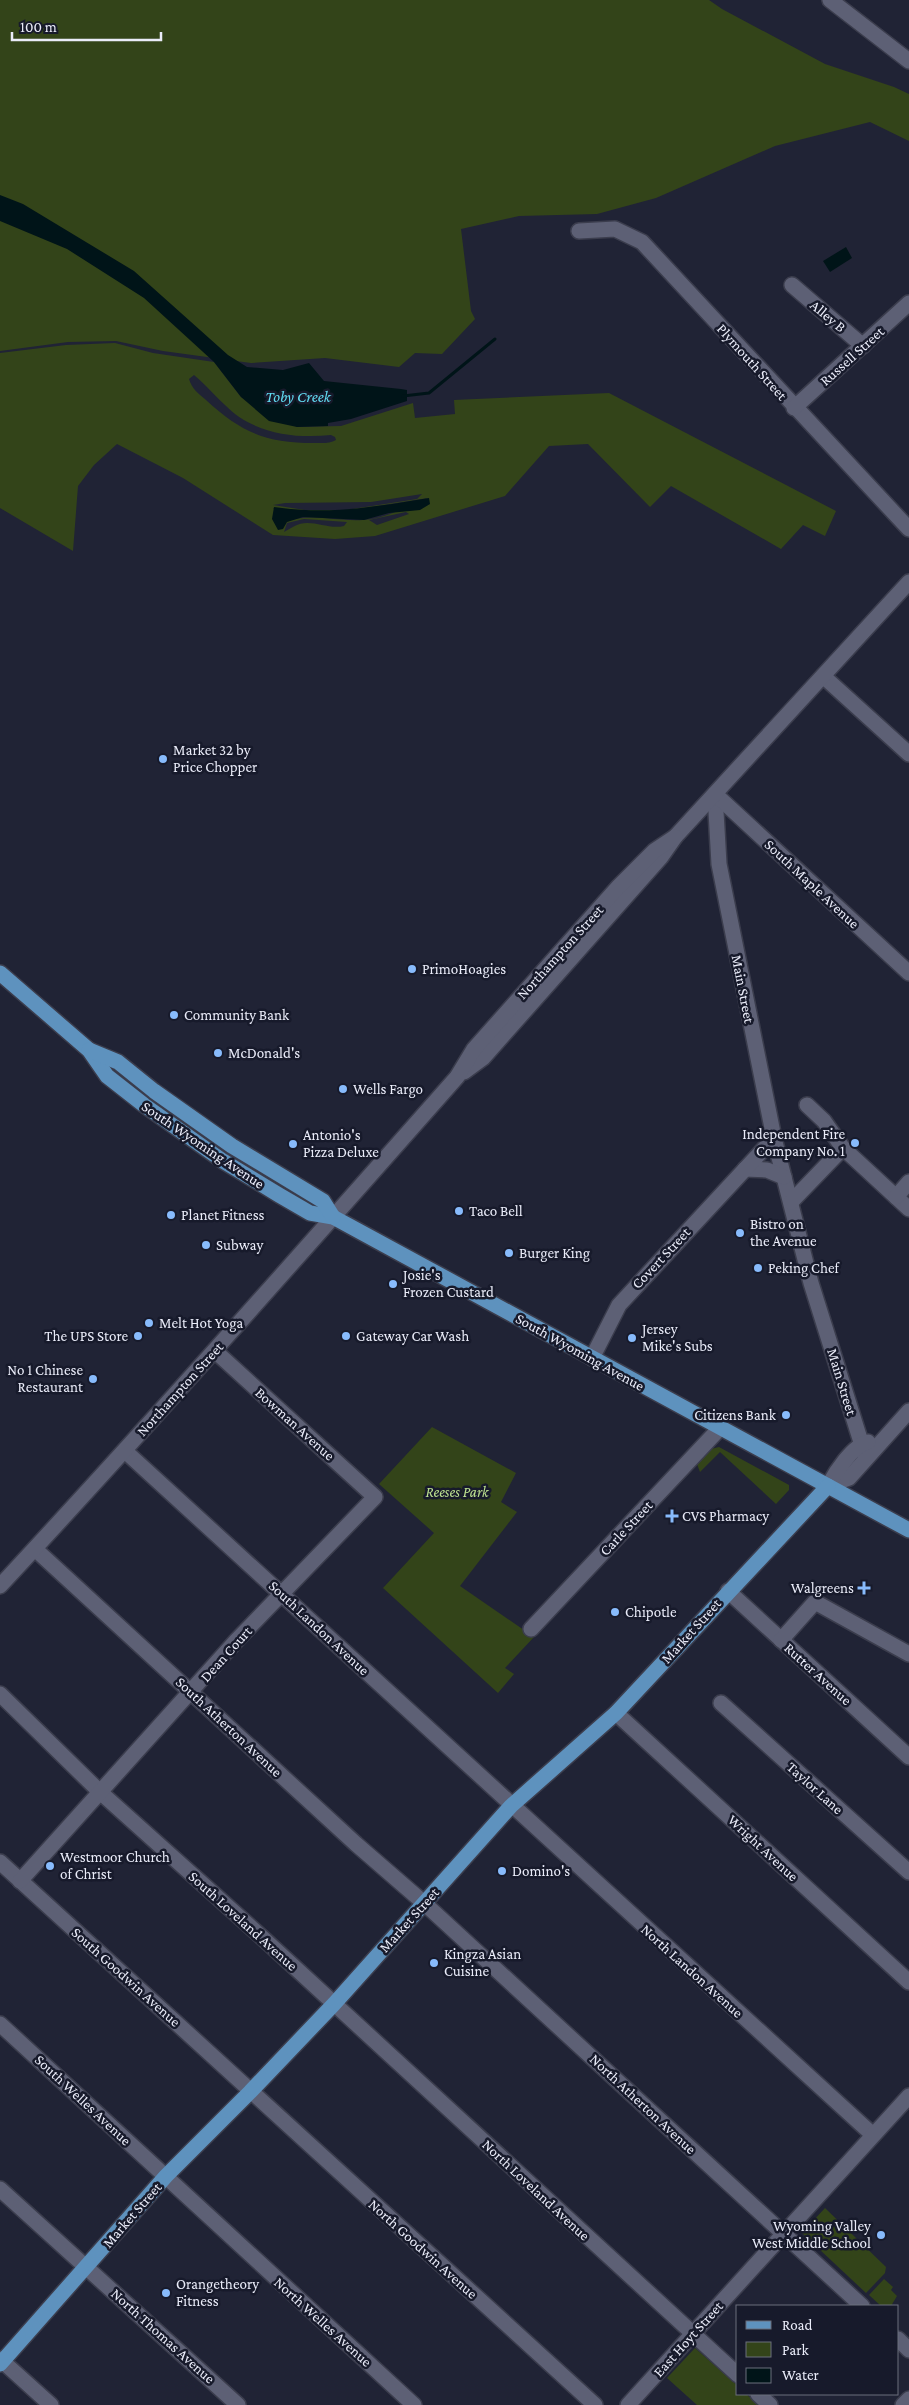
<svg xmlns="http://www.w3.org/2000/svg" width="909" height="2405" viewBox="0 0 909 2405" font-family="'Crimson Pro',serif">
<rect width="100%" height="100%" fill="#202335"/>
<!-- green -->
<g fill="#334419" fill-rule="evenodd">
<polygon points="0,0 709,0 722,9 825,64 894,87 909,94 909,141 870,122 775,146 656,198 597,214 519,216 461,229 471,311 475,319 442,354 415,353 399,367 325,358 251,363 163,351 116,341 68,342 0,351"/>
<path d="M115,343L153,353L214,362L241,397L297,427L341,426L413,403L415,418L455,414L454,400L609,393L836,511L825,536L803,525L781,549L671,486L650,507L588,444L549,446L505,496L375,536L335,539L273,535L183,478L117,444L94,465L78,486L73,551L0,508V353L66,345ZM194,375C206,385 214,395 225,405C252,433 294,439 331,435L335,437L336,440C330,444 321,443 314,443C265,443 241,432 206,400C198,393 192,389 189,379ZM422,494L417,499L346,510H305L273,505L285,503L371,502ZM428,498C408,506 385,519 363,520C338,522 310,512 286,522L273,508L307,512L345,511ZM406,512L409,514L377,525L369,520ZM304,519L347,522L344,526C331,529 320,523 307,523C298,523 291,528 284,532L287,523Z"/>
<polygon points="432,1427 516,1473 501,1502 517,1512 460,1586 534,1637 505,1668 514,1674 498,1693 383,1588 434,1533 379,1484"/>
<polygon points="719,1447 789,1485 789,1490 776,1504 720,1452 700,1472 697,1464 711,1449"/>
<polygon points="825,2208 886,2267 885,2273 866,2293 802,2233"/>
<polygon points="884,2279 893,2287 891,2290 897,2296 891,2306 881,2306 869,2295"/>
<polygon points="695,2348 738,2386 738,2394 746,2394 759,2405 697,2405 667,2378"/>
</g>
<!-- water -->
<g fill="#001418">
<polygon points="0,195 23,204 134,271 228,355 247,367 283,370 309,363 324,381 401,389 407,390 407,401 351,419 328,423 328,426 297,427 269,421 241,397 214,362 144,298 67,249 0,221"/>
<polygon points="846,247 852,258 830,272 823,261"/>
<path d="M429,498L430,504L420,510L389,513L364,520L303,517L287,522L283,529L278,530L272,519L274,507C328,515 375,507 429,498Z"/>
</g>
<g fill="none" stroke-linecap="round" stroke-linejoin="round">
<!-- stream -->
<polyline stroke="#001418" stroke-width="3" points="403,396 429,393 495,339"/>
<!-- minor casing -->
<g stroke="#3b3d4d" stroke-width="18">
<g id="minor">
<polyline points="830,0 909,61"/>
<polyline points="579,231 615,229 642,242 909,529"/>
<polyline points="792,285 863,346"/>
<polyline points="794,408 909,303"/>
<polyline points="823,676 909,754"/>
<polyline points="715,794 719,864 774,1138 811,1283 866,1458"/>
<polyline points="715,794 909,973"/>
<polyline points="464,1072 483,1058 661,857 675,837 909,582"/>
<polyline points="807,1105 824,1121 843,1148 909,1209"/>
<polyline points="745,1169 767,1170 784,1177"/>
<polyline points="896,1197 909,1182"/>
<polyline points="791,1202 843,1148"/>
<polyline points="592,1358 619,1305 774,1138"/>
<polyline points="125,1451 873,2135"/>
<polyline points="828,1486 849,1478 909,1411"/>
<path d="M828,1486C835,1473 853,1445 868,1442"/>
<polyline points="35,1549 356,1844 424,1903 862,2306"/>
<path d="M0,1586C155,1419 306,1248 457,1077L474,1049L619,886L654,851L675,837"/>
<polyline points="728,1591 909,1757"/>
<polyline points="531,1629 720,1428"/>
<polyline points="781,1640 815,1602 909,1654"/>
<polyline points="0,1694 99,1791 265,1940 738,2375"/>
<polyline points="721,1703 909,1872"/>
<polyline points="616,1713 909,1982"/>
<polyline points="0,1862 595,2405"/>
<polyline points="20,1881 235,1642 375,1497 215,1351"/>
<polyline points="0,2024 414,2405"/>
<polyline points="0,2189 238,2405"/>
<polyline points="898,2339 909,2350"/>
<polyline points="0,2359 51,2405"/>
<polyline points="758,2394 770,2405"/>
<polyline points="628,2405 909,2096"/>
<polyline points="903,2405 909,2399"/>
</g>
</g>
<!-- major casing -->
<g stroke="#3b3d4d" stroke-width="18">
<g id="major">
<polyline points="0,973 89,1050 107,1076 144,1105 223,1161 279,1195 310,1213 333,1217 909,1530"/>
<polyline points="89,1050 118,1062 154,1091 232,1146 323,1201 333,1217"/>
<polyline points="0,2364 166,2176 250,2092 334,2004 511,1806 616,1713 828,1486"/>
</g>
</g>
<!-- minor -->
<use href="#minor" stroke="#5d6075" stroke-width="15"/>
<!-- major -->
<use href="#major" stroke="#5e92be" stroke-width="15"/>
</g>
<!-- markers -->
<g fill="#88bbfc" stroke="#171a2b" stroke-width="2">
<circle cx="163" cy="759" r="5"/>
<circle cx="412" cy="969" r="5"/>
<circle cx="174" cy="1015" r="5"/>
<circle cx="218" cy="1053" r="5"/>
<circle cx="343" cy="1089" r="5"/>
<circle cx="855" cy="1143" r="5"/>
<circle cx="293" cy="1144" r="5"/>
<circle cx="459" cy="1211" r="5"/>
<circle cx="171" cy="1215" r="5"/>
<circle cx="740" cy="1233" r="5"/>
<circle cx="206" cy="1245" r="5"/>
<circle cx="509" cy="1253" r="5"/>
<circle cx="758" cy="1268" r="5"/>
<circle cx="393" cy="1284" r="5"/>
<circle cx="149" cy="1323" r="5"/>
<circle cx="138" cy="1336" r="5"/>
<circle cx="346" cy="1336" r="5"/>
<circle cx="632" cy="1338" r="5"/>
<circle cx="93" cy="1379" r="5"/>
<circle cx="786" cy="1415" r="5"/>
<path d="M669.5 1508.5h5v5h5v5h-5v5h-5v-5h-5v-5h5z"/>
<path d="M861.5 1580.5h5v5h5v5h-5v5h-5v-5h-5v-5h5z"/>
<circle cx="615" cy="1612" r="5"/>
<circle cx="50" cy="1866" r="5"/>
<circle cx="502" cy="1871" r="5"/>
<circle cx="434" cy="1963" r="5"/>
<circle cx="881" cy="2235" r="5"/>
<circle cx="166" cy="2293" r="5"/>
</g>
<g text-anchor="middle" stroke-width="5" stroke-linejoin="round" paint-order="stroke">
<!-- street labels -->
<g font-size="15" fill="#eaecf9" stroke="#171a2b">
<text transform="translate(828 316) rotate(40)" y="5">Alley B</text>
<text transform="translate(852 356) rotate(-42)" y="5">Russell Street</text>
<text transform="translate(752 362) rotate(48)" y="5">Plymouth Street</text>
<text transform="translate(812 884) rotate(43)" y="5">South Maple Avenue</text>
<text transform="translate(560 952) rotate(-48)" y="5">Northampton Street</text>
<text transform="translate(743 989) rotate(79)" y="5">Main Street</text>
<text transform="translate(203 1145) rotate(34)" y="5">South Wyoming Avenue</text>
<text transform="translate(661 1258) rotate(-47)" y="5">Covert Street</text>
<text transform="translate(580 1352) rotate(29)" y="5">South Wyoming Avenue</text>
<text transform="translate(842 1382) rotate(73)" y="5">Main Street</text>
<text transform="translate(180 1389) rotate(-48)" y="5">Northampton Street</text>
<text transform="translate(295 1424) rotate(42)" y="5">Bowman Avenue</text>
<text transform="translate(626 1528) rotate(-47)" y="5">Carle Street</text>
<text transform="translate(319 1628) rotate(43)" y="5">South Landon Avenue</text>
<text transform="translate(691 1631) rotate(-48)" y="5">Market Street</text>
<text transform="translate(226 1654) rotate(-48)" y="5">Dean Court</text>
<text transform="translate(818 1674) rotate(42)" y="5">Rutter Avenue</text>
<text transform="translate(229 1727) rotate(43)" y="5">South Atherton Avenue</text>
<text transform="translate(815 1788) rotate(42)" y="5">Taylor Lane</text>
<text transform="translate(763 1848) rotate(43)" y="5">Wright Avenue</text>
<text transform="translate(409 1920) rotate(-48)" y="5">Market Street</text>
<text transform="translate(243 1921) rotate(42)" y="5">South Loveland Avenue</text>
<text transform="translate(692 1971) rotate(42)" y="5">North Landon Avenue</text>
<text transform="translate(126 1977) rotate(42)" y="5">South Goodwin Avenue</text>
<text transform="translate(83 2100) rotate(43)" y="5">South Welles Avenue</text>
<text transform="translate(643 2104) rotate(43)" y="5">North Atherton Avenue</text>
<text transform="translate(536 2190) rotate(43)" y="5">North Loveland Avenue</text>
<text transform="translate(132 2215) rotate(-49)" y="5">Market Street</text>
<text transform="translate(423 2249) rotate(42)" y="5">North Goodwin Avenue</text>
<text transform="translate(323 2322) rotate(42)" y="5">North Welles Avenue</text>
<text transform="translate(163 2336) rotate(42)" y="5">North Thomas Avenue</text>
<text transform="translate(688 2339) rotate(-48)" y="5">East Hoyt Street</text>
</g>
<!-- poi labels -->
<g font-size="15" fill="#eaecf9" stroke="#171a2b" text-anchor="start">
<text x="173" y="755">Market 32 by<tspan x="173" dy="17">Price Chopper</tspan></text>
<text x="422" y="974">PrimoHoagies</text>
<text x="184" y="1020">Community Bank</text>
<text x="228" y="1058">McDonald's</text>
<text x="353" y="1094">Wells Fargo</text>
<text x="845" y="1139" text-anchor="end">Independent Fire<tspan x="845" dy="17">Company No. 1</tspan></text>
<text x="303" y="1140">Antonio's<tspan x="303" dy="17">Pizza Deluxe</tspan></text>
<text x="469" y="1216">Taco Bell</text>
<text x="181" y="1220">Planet Fitness</text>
<text x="750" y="1229">Bistro on<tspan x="750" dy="17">the Avenue</tspan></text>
<text x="216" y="1250">Subway</text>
<text x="519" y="1258">Burger King</text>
<text x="768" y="1273">Peking Chef</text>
<text x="403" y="1280">Josie's<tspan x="403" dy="17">Frozen Custard</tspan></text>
<text x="159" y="1328">Melt Hot Yoga</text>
<text x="642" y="1334">Jersey<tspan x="642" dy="17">Mike's Subs</tspan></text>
<text x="128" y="1341" text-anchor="end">The UPS Store</text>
<text x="356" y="1341">Gateway Car Wash</text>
<text x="83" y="1375" text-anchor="end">No 1 Chinese<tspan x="83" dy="17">Restaurant</tspan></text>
<text x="776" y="1420" text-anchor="end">Citizens Bank</text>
<text x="682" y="1521">CVS Pharmacy</text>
<text x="854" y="1593" text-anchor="end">Walgreens</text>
<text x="625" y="1617">Chipotle</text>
<text x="60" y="1862">Westmoor Church<tspan x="60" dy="17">of Christ</tspan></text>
<text x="512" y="1876">Domino's</text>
<text x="444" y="1959">Kingza Asian<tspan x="444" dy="17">Cuisine</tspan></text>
<text x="871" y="2231" text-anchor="end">Wyoming Valley<tspan x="871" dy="17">West Middle School</tspan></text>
<text x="176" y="2289">Orangetheory<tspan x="176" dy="17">Fitness</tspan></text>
</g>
<!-- park labels -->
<g font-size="15" font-style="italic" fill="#bde190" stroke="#171a2b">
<text x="457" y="1497">Reeses Park</text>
</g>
<!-- water labels -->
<g font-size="16" font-style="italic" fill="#61dcf2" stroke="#171a2b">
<text x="298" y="402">Toby Creek</text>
</g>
</g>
<!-- legend -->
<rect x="736" y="2305" width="162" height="90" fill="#171a2b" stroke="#6b6e7d"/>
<rect x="746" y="2321" width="25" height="8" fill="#5e92be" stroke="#6b6e7d"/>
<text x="782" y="2330" font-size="15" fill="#eaecf9">Road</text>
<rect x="746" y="2342" width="25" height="15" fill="#334419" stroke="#6b6e7d"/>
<text x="782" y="2355" font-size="15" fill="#eaecf9">Park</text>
<rect x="746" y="2368" width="25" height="15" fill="#001418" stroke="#6b6e7d"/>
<text x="782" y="2380" font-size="15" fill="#eaecf9">Water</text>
<!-- scale -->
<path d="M12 32v8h149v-8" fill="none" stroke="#eaecf9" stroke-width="2.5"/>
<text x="20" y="32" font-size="15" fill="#eaecf9" stroke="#171a2b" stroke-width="4" paint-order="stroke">100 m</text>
</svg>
